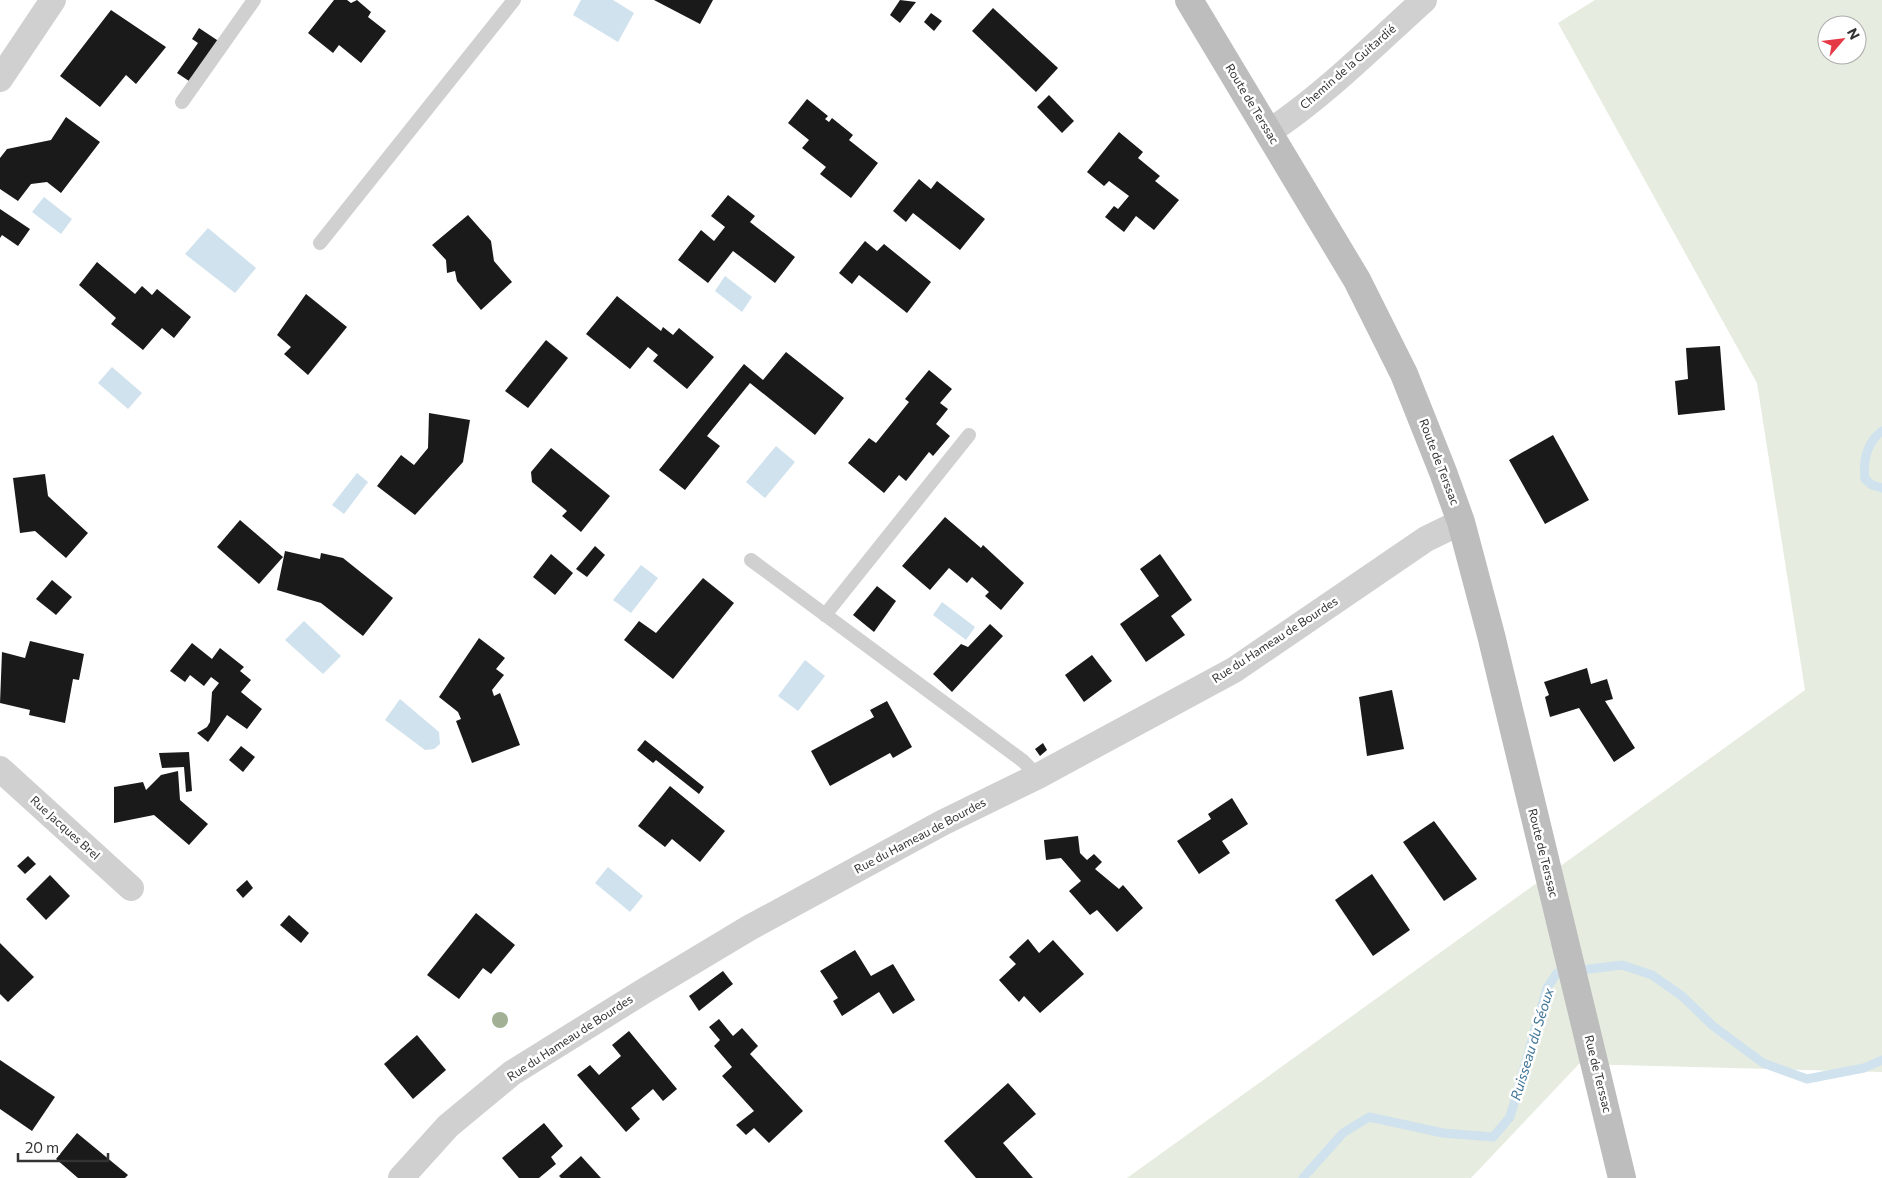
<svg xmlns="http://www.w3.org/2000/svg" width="1882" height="1178" viewBox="0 0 1882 1178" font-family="Commissioner,sans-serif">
<rect width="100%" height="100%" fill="#fff"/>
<!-- green -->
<path fill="#e6ecdf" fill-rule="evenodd" d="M1595,0H1882V1072L1579,1064L1471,1178H1127L1805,690L1757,383L1558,23ZM1827,25H1857V55H1827Z"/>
<!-- water -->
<g fill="#cfe2ee">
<polygon points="581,0 613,0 634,13 618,42 573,15"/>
<polygon points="44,197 72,219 61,234 32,212"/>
<polygon points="208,228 256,268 235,293 185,254"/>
<polygon points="725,276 752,297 742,312 715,291"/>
<polygon points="112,367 142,393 128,409 98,383"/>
<polygon points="776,446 795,462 765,498 746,482"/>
<polygon points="357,473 368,482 344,514 332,505"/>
<polygon points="641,565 658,578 631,613 613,600"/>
<polygon points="942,602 975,627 966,640 933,615"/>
<polygon points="304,621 341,656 323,674 285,640"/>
<polygon points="805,660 825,676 798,711 778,696"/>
<polygon points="400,699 439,732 440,744 434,749 425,750 385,720"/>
<polygon points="608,867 643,896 630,912 595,883"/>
</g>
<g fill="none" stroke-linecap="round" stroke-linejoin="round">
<!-- stream -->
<g stroke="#cfe2ee" stroke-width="9">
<path d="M1882,431C1866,443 1863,460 1865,479L1872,485L1882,488"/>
<polyline points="1303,1178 1343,1133 1369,1117 1443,1133 1493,1137 1510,1117 1547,988 1557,973 1622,965 1652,975 1682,996 1713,1026 1763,1063 1807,1079 1864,1068 1882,1060"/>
</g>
</g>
<!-- building -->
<g fill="#1a1a1a">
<polygon points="334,0 347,0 351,3 357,0 371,12 368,17 386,31 361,63 339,45 333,53 308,33"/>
<polygon points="654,0 713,0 700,24"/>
<polygon points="900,0 916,2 900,23 890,15"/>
<polygon points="993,8 1058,68 1036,92 972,31"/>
<polygon points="111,10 166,47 136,84 126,75 100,107 60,76"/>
<polygon points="931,13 942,21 934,31 924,22"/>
<polygon points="199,28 220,42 192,83 177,73 198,43 192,39"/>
<polygon points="1049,95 1074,121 1062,133 1037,107"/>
<polygon points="807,99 828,116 825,119 829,122 832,118 853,135 849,140 878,163 851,198 820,174 826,167 802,148 809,140 788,123"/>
<polygon points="66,117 100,142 61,193 47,182 31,184 18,201 0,189 0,158 7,149 51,140"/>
<polygon points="1119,132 1143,152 1138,158 1160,176 1155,181 1179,200 1154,230 1136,216 1124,232 1105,217 1114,206 1118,209 1129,196 1109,181 1104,186 1087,172"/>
<polygon points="919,179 931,189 937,181 985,219 960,250 913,213 906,222 893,211"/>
<polygon points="728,195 755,216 750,222 795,257 775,283 733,251 708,283 678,260 701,230 714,241 725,227 711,216"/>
<polygon points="0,209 30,229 18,246 2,235 0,238"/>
<polygon points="468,215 491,241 494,261 512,282 481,310 457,281 455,271 447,273 446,260 432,245"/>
<polygon points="865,241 877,251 884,244 931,282 907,313 859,275 852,284 839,273"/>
<polygon points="97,262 135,294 142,286 152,295 157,289 191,317 174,338 162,328 143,350 111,324 116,318 79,285"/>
<polygon points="306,294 347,327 308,375 284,354 291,347 277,335"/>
<polygon points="617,296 661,331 663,327 673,335 679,328 714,357 687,389 653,361 658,355 648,347 630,369 586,334"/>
<polygon points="546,340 568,358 528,408 505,391"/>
<polygon points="1720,346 1725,410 1678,415 1675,381 1688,379 1686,348"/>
<polygon points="786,352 844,398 815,435 750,383 707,436 720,446 685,490 659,470 744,364 763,380"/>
<polygon points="929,370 952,389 940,403 948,409 936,424 950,436 933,456 929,452 906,481 899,475 884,493 848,463 869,438 876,443 909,402 905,399"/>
<polygon points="429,413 470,420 463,462 415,515 377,486 401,455 414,465 428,448"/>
<polygon points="1553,435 1589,500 1545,524 1509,460"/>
<polygon points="551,448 610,496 581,532 562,516 567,511 532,482 531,472"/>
<polygon points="45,474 48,496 88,533 66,558 35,531 20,533 13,478"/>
<polygon points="945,517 981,548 983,545 1024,583 1001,610 985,596 989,592 972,577 967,583 949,568 930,590 902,566"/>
<polygon points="240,520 283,557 259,584 217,547"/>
<polygon points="595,546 605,555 587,577 576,569"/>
<polygon points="285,551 320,559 321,553 343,558 393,598 363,636 321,603 277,590"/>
<polygon points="551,554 573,573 555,595 533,577"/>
<polygon points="1160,554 1192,600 1171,616 1185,635 1146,662 1120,624 1159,596 1140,569"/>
<polygon points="703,578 734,603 673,679 624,640 639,621 656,633"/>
<polygon points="52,580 72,597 56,615 36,599"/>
<polygon points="877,586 896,601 874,632 853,615"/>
<polygon points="990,624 1003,636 952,692 933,674 961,644 968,647"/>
<polygon points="479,638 505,658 496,669 504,675 492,690 494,696 500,693 520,745 472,763 456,721 461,719 458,712 439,697"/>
<polygon points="30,641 84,654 79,680 73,679 65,723 29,715 30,710 0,703 2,652 25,658"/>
<polygon points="192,643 212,659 220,648 244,667 240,671 251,680 241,692 262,709 247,729 227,715 208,742 197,733 207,727 210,722 212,692 219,683 211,677 204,686 190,675 185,682 170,671"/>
<polygon points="1092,655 1112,681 1084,702 1065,675"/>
<polygon points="1587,668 1591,684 1607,679 1613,699 1605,701 1635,748 1614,762 1579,708 1550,717 1545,697 1549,695 1544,682"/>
<polygon points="1392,690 1404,749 1367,756 1359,697"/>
<polygon points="887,701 912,747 893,758 890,753 830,786 811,751 874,717 870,710"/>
<polygon points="645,740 704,787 699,794 656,760 653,763 637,750"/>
<polygon points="1043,743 1047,750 1040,756 1035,749"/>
<polygon points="241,746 255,757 243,772 229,760"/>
<polygon points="189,752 192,791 186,792 184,767 162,768 159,753"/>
<polygon points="178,771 180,800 208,824 189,845 154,815 114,823 114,787 143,782 146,790 161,775"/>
<polygon points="670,786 725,831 700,862 672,839 665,847 638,826"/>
<polygon points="1232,798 1248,824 1222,841 1230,853 1199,874 1177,841 1211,819 1208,814"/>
<polygon points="1434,821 1477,879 1444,901 1403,842"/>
<polygon points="1078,836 1080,853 1087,860 1094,854 1102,862 1095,869 1119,889 1123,885 1143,908 1117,932 1097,910 1090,915 1069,891 1081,881 1061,858 1046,860 1044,840"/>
<polygon points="28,856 36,864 25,874 17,866"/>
<polygon points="1372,874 1410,930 1373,956 1335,900"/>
<polygon points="50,875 70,896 46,920 26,899"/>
<polygon points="247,880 253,888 243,898 236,890"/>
<polygon points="476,913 515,945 491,974 483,968 459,999 427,975"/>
<polygon points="289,915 309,933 301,943 280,925"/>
<polygon points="1028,939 1039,953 1053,940 1084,974 1040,1013 1024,996 1019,1002 999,980 1016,964 1009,957"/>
<polygon points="0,943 34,977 8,1002 0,994"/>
<polygon points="855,950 871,976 893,964 915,1000 893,1014 879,992 842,1016 833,1001 838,998 820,971"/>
<polygon points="723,971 733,984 699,1011 689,996"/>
<polygon points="719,1019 733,1036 742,1028 758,1046 750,1054 803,1111 769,1143 754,1128 746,1135 736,1125 754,1111 722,1076 732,1067 714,1046 720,1040 709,1027"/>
<polygon points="629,1031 677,1089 663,1101 653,1089 631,1108 640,1119 626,1132 577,1075 590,1065 599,1075 621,1056 612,1045"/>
<polygon points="417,1035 446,1070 413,1099 384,1064"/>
<polygon points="0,1060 55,1097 32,1131 0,1109"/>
<polygon points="1008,1083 1036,1114 1003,1143 1033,1178 976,1178 944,1141"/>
<polygon points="544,1123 563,1146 551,1157 556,1164 539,1178 519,1178 502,1158"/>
<polygon points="77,1133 128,1175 125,1178 78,1178 56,1159"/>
<polygon points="581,1156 601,1178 561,1178 559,1176"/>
</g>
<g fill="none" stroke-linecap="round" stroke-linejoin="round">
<!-- lane -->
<g stroke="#d0d0d0" stroke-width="14">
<polyline points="182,102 254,0"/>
<polyline points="320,243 514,0"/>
<polyline points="751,560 1023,761 1038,776"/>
<polyline points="825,615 969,435"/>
</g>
<!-- street -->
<g stroke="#d0d0d0" stroke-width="26">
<polyline points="0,79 53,0"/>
<path d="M1269,132C1326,94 1374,45 1424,0"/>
<polyline points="0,769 131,888"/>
<polyline points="401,1178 448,1126 512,1073 644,991 749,928 942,823 1038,776 1234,670 1426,539 1461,522"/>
</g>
<!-- secondary -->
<polyline stroke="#bdbdbd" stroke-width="28" points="1189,0 1357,280 1404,374 1443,472 1461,522 1491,635 1622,1178"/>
</g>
<!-- trees -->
<circle fill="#a2b095" cx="500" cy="1020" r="8"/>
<g text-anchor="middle" stroke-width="5" stroke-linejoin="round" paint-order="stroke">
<!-- street labels -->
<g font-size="12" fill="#333" stroke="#fff">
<text transform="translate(1348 67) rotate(-41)" y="4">Chemin de la Guitardié</text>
<text transform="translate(1252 104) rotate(59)" y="4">Route de Terssac</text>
<text transform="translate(1439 462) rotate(69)" y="4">Route de Terssac</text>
<text transform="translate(1275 640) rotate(-33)" y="4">Rue du Hameau de Bourdes</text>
<text transform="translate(65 828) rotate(42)" y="4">Rue Jacques Brel</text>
<text transform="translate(920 836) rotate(-28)" y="4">Rue du Hameau de Bourdes</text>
<text transform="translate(1543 853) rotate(76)" y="4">Route de Terssac</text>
<text transform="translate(570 1038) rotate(-33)" y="4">Rue du Hameau de Bourdes</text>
<text transform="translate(1598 1074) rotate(76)" y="4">Rue de Terssac</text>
</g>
<!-- water labels -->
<g font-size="14" font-style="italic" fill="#3f7597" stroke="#fff">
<text transform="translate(1532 1044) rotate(-73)" y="5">Ruisseau du Séoux</text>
</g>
</g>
<!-- north arrow -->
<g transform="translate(1842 40) rotate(62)"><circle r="24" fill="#ffffff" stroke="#adadad"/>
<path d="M0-4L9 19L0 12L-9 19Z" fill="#e63946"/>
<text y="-8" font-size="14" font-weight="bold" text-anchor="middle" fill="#333333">N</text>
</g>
<!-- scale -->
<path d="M18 1153v8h90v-8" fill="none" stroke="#333333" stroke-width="2.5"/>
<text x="25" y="1153" font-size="15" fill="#333333" stroke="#ffffff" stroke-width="4" paint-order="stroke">20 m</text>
</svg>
